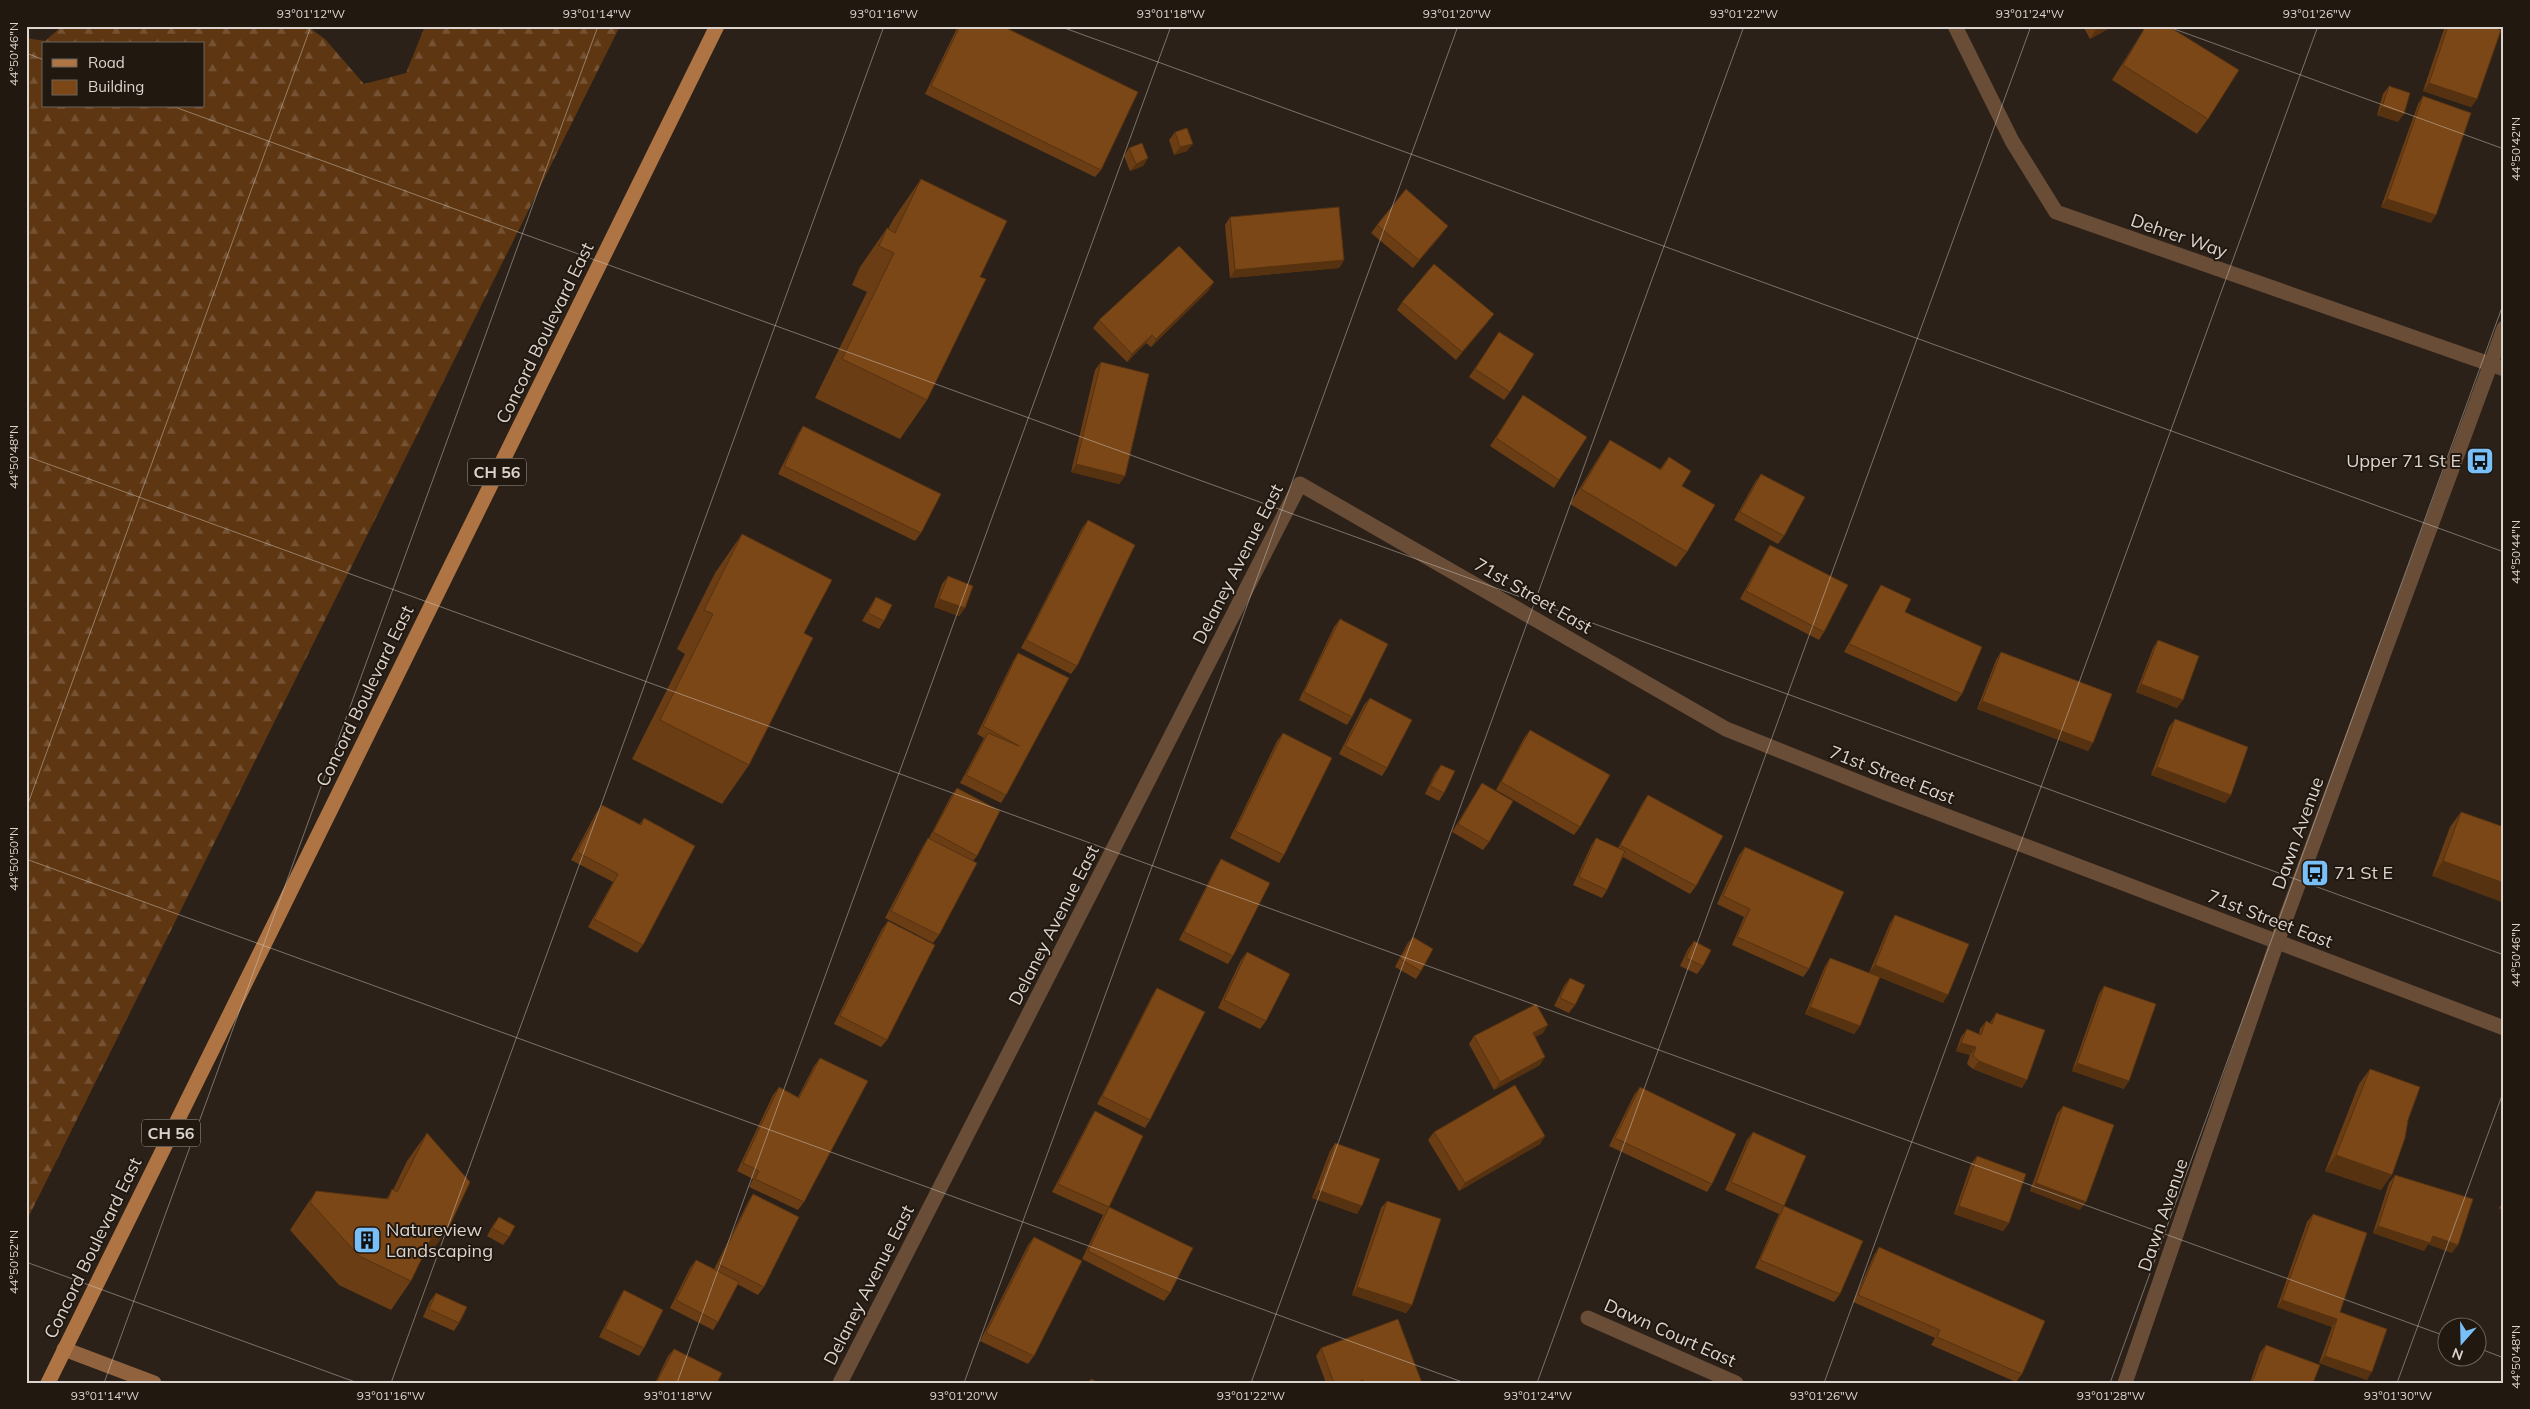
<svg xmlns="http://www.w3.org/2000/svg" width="2530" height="1409" viewBox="0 0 2530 1409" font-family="Mulish,sans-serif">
<defs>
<pattern id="forest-firs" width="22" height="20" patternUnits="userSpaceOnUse" patternTransform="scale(1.25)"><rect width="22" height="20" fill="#5e3611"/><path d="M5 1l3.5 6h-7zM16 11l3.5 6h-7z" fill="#745233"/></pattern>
</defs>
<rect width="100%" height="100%" fill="#2b2119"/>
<!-- forest -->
<path fill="url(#forest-firs)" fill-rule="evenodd" d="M62,26H307L325,39L364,84L406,73L425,26H620L26,1222V38L45,41ZM44,44H204V106H44Z"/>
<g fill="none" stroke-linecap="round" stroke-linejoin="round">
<!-- street -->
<g stroke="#694d36" stroke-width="15">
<polyline points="1955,26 2012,141 2056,212 2504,369"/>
<polyline points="1588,1318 1736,1383"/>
<polyline points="840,1383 1300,484 1726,729 1886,793 2504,1028"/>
<polyline points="2125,1383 2277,942 2504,328"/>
</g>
<!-- secondary -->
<polyline stroke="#90633e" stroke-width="15" points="64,1349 154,1383"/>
<!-- primary -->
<polyline stroke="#ae7443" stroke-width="15" points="48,1383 717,26"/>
</g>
<!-- wall -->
<g fill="#6a3d14">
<polygon points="958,26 1002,26 1101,170 1095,177 925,94"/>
<polygon points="2083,26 2113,26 2090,39"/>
<polygon points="2146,26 2168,26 2208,119 2197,134 2112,80"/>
<polygon points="2445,26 2491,26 2477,99 2471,107 2423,91"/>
<polygon points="2389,86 2398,122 2377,115 2383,94"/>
<polygon points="2423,96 2431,223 2381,207 2418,104"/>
<polygon points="1175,132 1187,151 1174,155 1169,140"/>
<polygon points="1129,148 1148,158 1143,166 1130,171 1124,156"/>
<polygon points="921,179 980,277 927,400 900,439 815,398 867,292 852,285 860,267 887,228 888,229 894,218"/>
<polygon points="1230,217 1344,260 1339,268 1230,278 1225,225"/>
<polygon points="1377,225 1442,234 1413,268 1371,233"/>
<polygon points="1209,290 1151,347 1146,343 1127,362 1093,328 1099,320"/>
<polygon points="1402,302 1488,322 1456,360 1397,310"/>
<polygon points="1499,332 1510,392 1504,400 1469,377"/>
<polygon points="1101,362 1125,476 1119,484 1071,472 1095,370"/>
<polygon points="1523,395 1559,480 1554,488 1490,446"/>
<polygon points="803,426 921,533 915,541 778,474 798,434"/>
<polygon points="1610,440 1660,469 1669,457 1687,552 1676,567 1570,504 1600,455"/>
<polygon points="1761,474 1784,536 1778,544 1734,520 1755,482"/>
<polygon points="1088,520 1077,666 1071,674 1021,648 1082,528"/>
<polygon points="742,534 804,633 749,765 722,804 632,759 685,654 677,649 715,573"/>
<polygon points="1770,545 1824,632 1819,640 1740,599 1765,553"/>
<polygon points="948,576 965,608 959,616 934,607 942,584"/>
<polygon points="1881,585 1905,612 1962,694 1956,702 1844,652 1876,593"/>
<polygon points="876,597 884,621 879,629 862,621 871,605"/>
<polygon points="1340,619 1352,717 1347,725 1299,700 1334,627"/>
<polygon points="2158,640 2177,708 2136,692 2153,648"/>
<polygon points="2001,652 2093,743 2088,751 1977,709 1996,660"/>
<polygon points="1018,653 1069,678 1006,795 1001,803 960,783 984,738 977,734 1013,661"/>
<polygon points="1370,698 1387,768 1382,776 1339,754 1364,705"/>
<polygon points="2175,719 2231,795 2225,803 2151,775 2169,727"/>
<polygon points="1530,730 1580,827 1574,835 1496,790 1524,738"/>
<polygon points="1283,733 1284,855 1279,863 1230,838 1277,741"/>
<polygon points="1441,765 1444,793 1439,801 1425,794 1435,773"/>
<polygon points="1482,783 1489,842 1483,850 1452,832 1477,791"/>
<polygon points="957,788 977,856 973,861 939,935 933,943 885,918 923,846 929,838 951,796"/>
<polygon points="1648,795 1696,886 1690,894 1623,857 1607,890 1602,898 1573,885 1591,846 1596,838 1618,848 1643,802"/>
<polygon points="602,805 639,825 644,818 643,945 637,953 588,927 613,882 571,860 596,813"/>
<polygon points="2461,812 2504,827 2432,876 2450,827"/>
<polygon points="1745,847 1809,969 1803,977 1732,945 1744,917 1717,904 1739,855"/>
<polygon points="1221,859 1233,956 1228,964 1179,940 1216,867"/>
<polygon points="1895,915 1943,1003 1869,973 1890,923"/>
<polygon points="888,921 887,1040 881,1047 834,1024 882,929"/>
<polygon points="1413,937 1421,971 1416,979 1395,967 1407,944"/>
<polygon points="1694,941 1703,966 1697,974 1680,966 1688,949"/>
<polygon points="1247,952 1266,1021 1260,1029 1218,1008 1241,960"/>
<polygon points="1830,958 1860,1026 1854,1034 1805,1014 1825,966"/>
<polygon points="1570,978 1575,1005 1569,1013 1554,1006 1564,986"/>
<polygon points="2104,986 2124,1089 2072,1071 2099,994"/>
<polygon points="1157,988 1150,1120 1145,1128 1097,1104 1152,996"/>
<polygon points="1996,1013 2022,1088 1973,1069 1967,1064 1970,1055 1956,1051 1961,1037 1967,1029 1979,1034 1980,1029 1986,1021 1990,1023"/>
<polygon points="1543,1033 1535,1037 1540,1065 1494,1090 1469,1044 1474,1036"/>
<polygon points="820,1058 804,1202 798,1210 749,1187 753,1179 737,1171 773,1095 779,1087 798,1097 814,1066"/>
<polygon points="2370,1069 2381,1190 2325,1171 2359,1084"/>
<polygon points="1640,1087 1712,1184 1707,1192 1609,1146 1634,1095"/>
<polygon points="2063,1106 2080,1210 2030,1191 2057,1114"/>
<polygon points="1095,1111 1109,1207 1170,1293 1164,1301 1082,1259 1103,1215 1052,1192 1090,1119"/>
<polygon points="1434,1132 1545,1136 1540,1144 1459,1191 1428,1140"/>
<polygon points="1753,1132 1784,1206 1840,1294 1834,1302 1755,1268 1779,1214 1725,1190 1747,1140"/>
<polygon points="427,1133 429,1256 421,1259 411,1281 391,1310 339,1285 290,1230 316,1191 386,1199 393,1190 407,1161"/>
<polygon points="1335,1143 1357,1214 1312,1198 1330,1151"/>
<polygon points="1977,1156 2009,1223 2003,1231 1954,1214 1971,1164"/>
<polygon points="2395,1175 2452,1253 2428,1244 2424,1251 2373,1233 2389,1183"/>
<polygon points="753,1194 764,1287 758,1295 737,1284 718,1322 713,1330 670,1308 690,1268 696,1260 714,1269 748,1202"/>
<polygon points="1387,1201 1412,1305 1406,1313 1352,1295 1381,1208"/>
<polygon points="2504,1201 2504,1212 2499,1208"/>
<polygon points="2313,1214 2340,1312 2367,1380 2319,1363 2332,1327 2277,1307 2307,1222"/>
<polygon points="499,1217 509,1237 503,1245 487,1236 493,1225"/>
<polygon points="1034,1237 1034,1356 1028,1364 980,1341 1028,1245"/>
<polygon points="1879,1247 2022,1374 2016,1382 1931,1345 1935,1338 1853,1302 1874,1255"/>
<polygon points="624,1290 644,1348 639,1356 599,1337 619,1298"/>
<polygon points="436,1293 459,1323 454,1331 423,1317 430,1301"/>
<polygon points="2266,1345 2313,1383 2250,1383 2260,1353"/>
<polygon points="1321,1348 1422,1383 1326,1383 1316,1356"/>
<polygon points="674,1349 717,1383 655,1383 668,1356"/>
</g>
<!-- shaded-wall -->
<g fill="#563210">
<polygon points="2104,26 2113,26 2090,39 2095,31"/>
<polygon points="2429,83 2477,99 2471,107 2423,91"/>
<polygon points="2382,107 2404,114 2398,122 2377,115"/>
<polygon points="1193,144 1187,151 1174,155 1180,147"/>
<polygon points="1148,158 1143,166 1130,171 1136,164"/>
<polygon points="2387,199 2436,215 2431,223 2381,207"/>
<polygon points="1448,226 1442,234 1413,268 1419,260"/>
<polygon points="1344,260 1339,268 1230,278 1235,270"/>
<polygon points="1214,282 1209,290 1151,347 1156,339"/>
<polygon points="1494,314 1488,322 1456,360 1462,352"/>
<polygon points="1152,335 1146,343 1127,362 1132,354"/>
<polygon points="1076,464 1125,476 1119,484 1071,472"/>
<polygon points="939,599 965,608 959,616 934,607"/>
<polygon points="2141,684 2183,700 2177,708 2136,692"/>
<polygon points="1982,701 2093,743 2088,751 1977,709"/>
<polygon points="2157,767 2231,795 2225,803 2151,775"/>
<polygon points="2443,861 2504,883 2504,903 2432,876"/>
<polygon points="1875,965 1948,995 1943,1003 1869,973"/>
<polygon points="1810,1007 1860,1026 1854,1034 1805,1014"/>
<polygon points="1548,1025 1543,1033 1528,1041 1533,1033"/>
<polygon points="1961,1043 1976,1047 1970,1055 1956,1051"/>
<polygon points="1545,1057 1540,1065 1494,1090 1500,1082"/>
<polygon points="1979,1061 2027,1080 2022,1088 1973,1069"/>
<polygon points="2077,1063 2129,1081 2124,1089 2072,1071"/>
<polygon points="1545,1136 1540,1144 1459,1191 1465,1183"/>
<polygon points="2336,1155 2392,1175 2381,1190 2325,1171"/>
<polygon points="2036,1183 2086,1202 2080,1210 2030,1191"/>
<polygon points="1318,1190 1362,1206 1357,1214 1312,1198"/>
<polygon points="1959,1206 2009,1223 2003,1231 1954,1214"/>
<polygon points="2378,1226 2433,1236 2458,1245 2452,1253 2428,1244 2424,1251 2373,1233"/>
<polygon points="449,1227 429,1256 414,1262 434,1233"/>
<polygon points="1357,1287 1412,1305 1406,1313 1352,1295"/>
<polygon points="2282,1300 2337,1319 2332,1327 2277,1307"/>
<polygon points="2325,1356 2372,1372 2367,1380 2319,1363"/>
</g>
<!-- building -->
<g fill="#7b4717" stroke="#563210">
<polygon points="960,26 1002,26 1138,92 1101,170 931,86"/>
<polygon points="2093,26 2104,26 2095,31"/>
<polygon points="2146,26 2168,26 2239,70 2208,119 2123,65"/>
<polygon points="2448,26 2491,26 2501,30 2477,99 2429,83"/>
<polygon points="2389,86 2410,93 2404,114 2382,107"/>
<polygon points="2423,96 2471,113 2436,215 2387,199"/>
<polygon points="1187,128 1193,144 1180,147 1175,132"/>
<polygon points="1142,143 1148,158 1136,164 1129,148"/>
<polygon points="921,179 1007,221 980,277 986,279 927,400 842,359 894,253 879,246 887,228 895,233"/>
<polygon points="1406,189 1448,226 1419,260 1377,225"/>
<polygon points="1339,207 1344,260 1235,270 1230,217"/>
<polygon points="1179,246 1214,282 1156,339 1152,335 1132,354 1099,320"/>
<polygon points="1434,264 1494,314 1462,352 1402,302"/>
<polygon points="1499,332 1534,354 1510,392 1475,369"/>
<polygon points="1101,362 1149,374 1125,476 1076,464"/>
<polygon points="1523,395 1587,437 1559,480 1496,438"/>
<polygon points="803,426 941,494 921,533 784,466"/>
<polygon points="1610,440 1661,470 1669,457 1691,471 1682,486 1715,505 1687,552 1581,489"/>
<polygon points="1761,474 1805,497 1784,536 1740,512"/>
<polygon points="1088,520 1135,545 1077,666 1026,640"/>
<polygon points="742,534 832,580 804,633 813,638 749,765 660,720 713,614 704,610"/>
<polygon points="1770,545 1848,585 1824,632 1746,591"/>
<polygon points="948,576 973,586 965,608 939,599"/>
<polygon points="1881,585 1911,599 1905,612 1982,647 1962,694 1849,644"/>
<polygon points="876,597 892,605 884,621 868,613"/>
<polygon points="1340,619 1388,644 1352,717 1304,692"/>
<polygon points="2158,640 2199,656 2183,700 2141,684"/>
<polygon points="2001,652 2112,694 2093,743 1982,701"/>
<polygon points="1018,653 1069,678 1006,795 966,775 988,733 1019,746 983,726"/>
<polygon points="1370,698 1412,720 1387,768 1345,746"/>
<polygon points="2175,719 2248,747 2231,795 2157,767"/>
<polygon points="1530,730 1610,775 1580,827 1501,782"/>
<polygon points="1283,733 1332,758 1284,855 1235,831"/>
<polygon points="1441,765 1455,771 1444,793 1430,786"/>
<polygon points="1482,783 1513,801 1489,842 1458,824"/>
<polygon points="957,788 1000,811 977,856 933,832"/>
<polygon points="1648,795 1723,836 1696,886 1620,845"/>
<polygon points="602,805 641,825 644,818 695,846 643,945 594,919 618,874 577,852"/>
<polygon points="2461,812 2504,827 2504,883 2443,861"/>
<polygon points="928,838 977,863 939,935 891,911"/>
<polygon points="1596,838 1625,851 1607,890 1579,877"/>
<polygon points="1745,847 1844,892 1809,969 1737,937 1750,909 1723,896"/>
<polygon points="1221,859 1270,883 1233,956 1184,932"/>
<polygon points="1895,915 1969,944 1948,995 1875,965"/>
<polygon points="888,921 935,945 887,1040 840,1016"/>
<polygon points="1413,937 1433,949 1421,971 1400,959"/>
<polygon points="1694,941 1711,950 1703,966 1686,958"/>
<polygon points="1247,952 1290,974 1266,1021 1224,1000"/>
<polygon points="1830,958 1880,977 1860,1026 1810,1007"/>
<polygon points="1570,978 1585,985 1575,1005 1560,998"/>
<polygon points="2104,986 2156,1004 2129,1081 2077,1063"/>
<polygon points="1157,988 1205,1012 1150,1120 1102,1096"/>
<polygon points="1536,1004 1548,1025 1533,1033 1545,1057 1500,1082 1474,1036"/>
<polygon points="1996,1013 2045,1030 2027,1080 1979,1061 1973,1056 1976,1047 1961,1043 1967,1029 1981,1035 1986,1021 1992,1024"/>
<polygon points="820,1058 868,1081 804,1202 755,1179 759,1171 743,1163 779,1087 799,1098"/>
<polygon points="2370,1069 2420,1087 2408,1120 2405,1138 2392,1175 2336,1155"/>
<polygon points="1515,1085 1545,1136 1465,1183 1434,1132"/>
<polygon points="1640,1087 1736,1134 1712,1184 1615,1138"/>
<polygon points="2063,1106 2114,1125 2086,1202 2036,1183"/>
<polygon points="1095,1111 1143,1136 1109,1207 1058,1184"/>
<polygon points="1753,1132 1806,1156 1784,1206 1731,1182"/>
<polygon points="427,1133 470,1182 449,1227 434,1233 411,1281 359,1256 310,1202 316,1191 388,1199 392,1189 397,1192"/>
<polygon points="1335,1143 1380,1159 1362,1206 1318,1190"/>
<polygon points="1977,1156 2026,1174 2009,1223 1959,1206"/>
<polygon points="2395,1175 2473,1199 2458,1245 2433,1236 2430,1243 2378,1226"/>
<polygon points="753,1194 799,1217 764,1287 718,1264"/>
<polygon points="1387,1201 1441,1219 1412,1305 1357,1287"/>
<polygon points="1784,1206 1863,1241 1840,1294 1760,1260"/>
<polygon points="1109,1207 1193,1248 1170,1293 1088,1251"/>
<polygon points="2313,1214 2367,1233 2340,1312 2387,1329 2372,1372 2325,1356 2337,1319 2282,1300"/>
<polygon points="499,1217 515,1226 509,1237 492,1228"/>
<polygon points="1034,1237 1082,1261 1034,1356 986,1333"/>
<polygon points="1879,1247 2045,1321 2022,1374 1937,1337 1940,1330 1858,1295"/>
<polygon points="696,1260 739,1282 718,1322 676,1300"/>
<polygon points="624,1290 663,1310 644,1348 605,1329"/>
<polygon points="436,1293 467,1307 459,1323 429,1309"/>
<polygon points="1398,1319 1422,1383 1364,1383 1363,1380 1357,1383 1334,1383 1321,1348"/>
<polygon points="2266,1345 2320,1365 2313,1383 2252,1383"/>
<polygon points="674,1349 722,1373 717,1383 656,1383"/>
<polygon points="1091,1379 1099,1383 1089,1383"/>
</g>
<!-- ticks -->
<path fill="none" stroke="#dbd4cf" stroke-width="1" stroke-opacity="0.45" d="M1059,26L2504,552M2166,26L2504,149M26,53L44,60M172,106L2504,955M26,456L2448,1337M26,809L311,26M26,859L1465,1383M26,1262L358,1383M2478,1348L2504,1358M104,1383L598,26M391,1383L884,26M677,1383L1171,26M964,1383L1458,26M1251,1383L1744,26M1537,1383L2031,26M1824,1383L2318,26M2110,1383L2504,302M2397,1383L2504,1090"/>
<!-- icons -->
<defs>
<g id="bus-square" transform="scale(1.4375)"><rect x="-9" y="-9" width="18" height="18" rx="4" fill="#79bff8" stroke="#211810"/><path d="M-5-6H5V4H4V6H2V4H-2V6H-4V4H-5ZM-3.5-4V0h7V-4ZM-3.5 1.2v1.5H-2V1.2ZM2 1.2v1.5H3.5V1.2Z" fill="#111"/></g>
<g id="building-square" transform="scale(1.4375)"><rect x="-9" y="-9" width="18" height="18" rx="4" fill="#79bff8" stroke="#211810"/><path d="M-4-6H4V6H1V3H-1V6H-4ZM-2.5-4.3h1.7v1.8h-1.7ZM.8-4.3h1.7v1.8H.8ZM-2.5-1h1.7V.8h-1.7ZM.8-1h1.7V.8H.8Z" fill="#111"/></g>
</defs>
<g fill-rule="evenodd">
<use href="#bus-square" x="2480" y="461"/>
<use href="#bus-square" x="2315" y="873"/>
<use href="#building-square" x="367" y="1240"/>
</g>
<g text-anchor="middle" stroke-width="4" stroke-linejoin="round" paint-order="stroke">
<!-- shield labels -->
<g fill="#211810" stroke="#a39c96" stroke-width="1">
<rect x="468" y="458.5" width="58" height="27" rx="4"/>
<rect x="142" y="1119.5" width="58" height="27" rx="4"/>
</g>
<g font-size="16" font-weight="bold" fill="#dbd4cf">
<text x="497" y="478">CH 56</text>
<text x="171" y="1139">CH 56</text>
</g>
<!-- street labels -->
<g font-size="18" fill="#dbd4cf" stroke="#211810">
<text transform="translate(2179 236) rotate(19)" y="6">Dehrer Way</text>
<text transform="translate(545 333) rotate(-64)" y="6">Concord Boulevard East</text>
<text transform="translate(1238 564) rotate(-63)" y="6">Delaney Avenue East</text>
<text transform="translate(1533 596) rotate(30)" y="6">71st Street East</text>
<text transform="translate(365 696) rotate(-64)" y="6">Concord Boulevard East</text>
<text transform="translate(1892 775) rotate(21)" y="6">71st Street East</text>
<text transform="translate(2298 833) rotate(-70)" y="6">Dawn Avenue</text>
<text transform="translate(2270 919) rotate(21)" y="6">71st Street East</text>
<text transform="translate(1054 925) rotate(-63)" y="6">Delaney Avenue East</text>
<text transform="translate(2163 1215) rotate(-71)" y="6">Dawn Avenue</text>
<text transform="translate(93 1248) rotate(-64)" y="6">Concord Boulevard East</text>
<text transform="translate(869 1285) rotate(-63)" y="6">Delaney Avenue East</text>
<text transform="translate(1670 1333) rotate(24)" y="6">Dawn Court East</text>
</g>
<!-- poi labels -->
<g font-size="18" fill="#dbd4cf" stroke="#211810" text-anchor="start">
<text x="2461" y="467" text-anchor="end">Upper 71 St E</text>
<text x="2334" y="879">71 St E</text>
<text x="386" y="1236">Natureview<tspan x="386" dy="21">Landscaping</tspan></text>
</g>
</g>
<!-- border -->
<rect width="2530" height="1409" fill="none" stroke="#211810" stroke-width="55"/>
<!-- legend -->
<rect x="42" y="42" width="162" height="65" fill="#211810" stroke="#6b635c"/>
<rect x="52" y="59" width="25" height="8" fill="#ae7443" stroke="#6b635c"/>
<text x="88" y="68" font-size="15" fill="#dbd4cf">Road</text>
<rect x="52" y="80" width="25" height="15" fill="#7b4717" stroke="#6b635c"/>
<text x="88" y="92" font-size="15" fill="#dbd4cf">Building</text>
<!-- north arrow -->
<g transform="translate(2462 1342) rotate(200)"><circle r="24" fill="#211810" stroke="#6b635c"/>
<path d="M0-4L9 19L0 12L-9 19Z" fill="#79bff8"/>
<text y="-8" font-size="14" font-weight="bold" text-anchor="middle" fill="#dbd4cf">N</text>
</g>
<rect x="28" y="28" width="2474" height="1354" fill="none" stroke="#dbd4cf" stroke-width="2"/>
<g font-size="12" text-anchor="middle" fill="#dbd4cf">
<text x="311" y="18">93°01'12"W</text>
<text x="597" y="18">93°01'14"W</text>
<text x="884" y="18">93°01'16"W</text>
<text x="1171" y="18">93°01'18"W</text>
<text x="1457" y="18">93°01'20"W</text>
<text x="1744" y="18">93°01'22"W</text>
<text x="2030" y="18">93°01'24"W</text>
<text x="2317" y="18">93°01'26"W</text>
<text transform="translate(14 54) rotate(-90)" y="4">44°50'46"N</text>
<text transform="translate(2516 149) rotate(-90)" y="4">44°50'42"N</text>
<text transform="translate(14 457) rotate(-90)" y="4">44°50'48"N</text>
<text transform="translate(2516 552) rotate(-90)" y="4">44°50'44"N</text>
<text transform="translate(14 859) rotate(-90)" y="4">44°50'50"N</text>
<text transform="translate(2516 955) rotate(-90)" y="4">44°50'46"N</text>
<text transform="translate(14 1262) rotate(-90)" y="4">44°50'52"N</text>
<text transform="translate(2516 1357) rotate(-90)" y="4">44°50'48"N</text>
<text x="105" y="1400">93°01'14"W</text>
<text x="391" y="1400">93°01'16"W</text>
<text x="678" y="1400">93°01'18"W</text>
<text x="964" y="1400">93°01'20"W</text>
<text x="1251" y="1400">93°01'22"W</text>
<text x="1538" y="1400">93°01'24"W</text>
<text x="1824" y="1400">93°01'26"W</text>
<text x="2111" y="1400">93°01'28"W</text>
<text x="2398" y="1400">93°01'30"W</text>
</g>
</svg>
